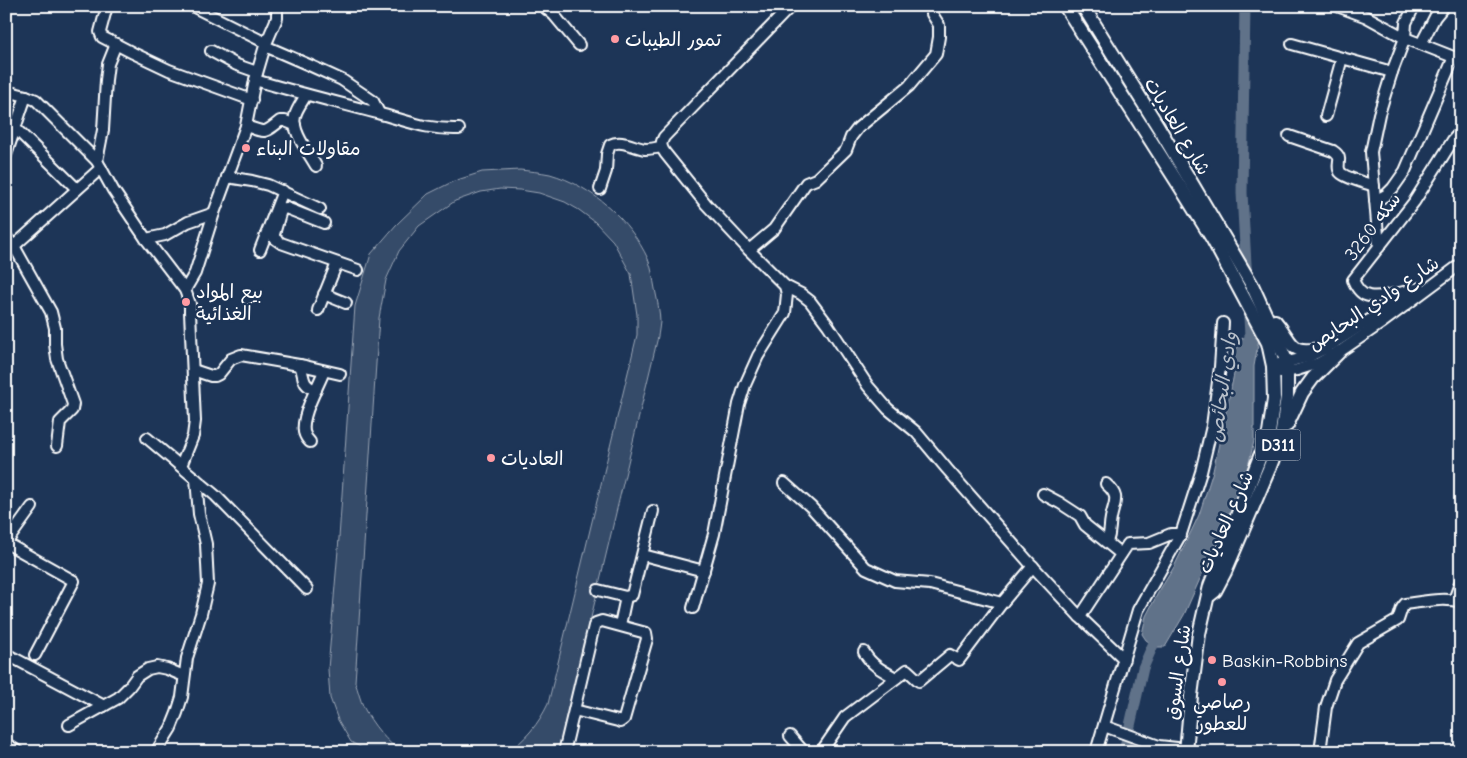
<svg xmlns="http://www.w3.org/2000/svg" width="1467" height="758" viewBox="0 0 1467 758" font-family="'Comic Neue','Playpen Sans Arabic',sans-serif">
<rect width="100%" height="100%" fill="#1d3557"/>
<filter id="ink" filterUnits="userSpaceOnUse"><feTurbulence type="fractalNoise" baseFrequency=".02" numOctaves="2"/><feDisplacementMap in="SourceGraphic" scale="10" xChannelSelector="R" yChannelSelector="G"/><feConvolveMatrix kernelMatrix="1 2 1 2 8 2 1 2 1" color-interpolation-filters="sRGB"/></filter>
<g filter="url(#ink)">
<!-- green -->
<path fill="#364b69" stroke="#9aa5b4" d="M520,170C529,171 540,172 550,174C592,186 630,220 648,259C652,268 653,279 655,289C657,299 660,312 660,322C659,330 658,338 656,345L559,752H507C525,741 539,723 548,704L637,335V315L631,274L613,241L595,222L579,210L565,202L539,193L520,190L500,189L481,192L455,201L419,226L399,251L386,280L379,318L355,682C358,690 360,700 364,708C371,722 388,745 403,752H369L351,742L338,720L330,698L328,669L339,538L355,306L371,254L396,225L428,194L454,181L482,172Z"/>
<!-- water -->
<polygon fill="#617289" stroke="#a0aab8" points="1250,335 1259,339 1254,366 1254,441 1246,475 1184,615 1165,647 1156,647 1146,640 1142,634 1146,616 1158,593 1174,567 1199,515 1213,471 1229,398 1234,374 1234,354 1241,339"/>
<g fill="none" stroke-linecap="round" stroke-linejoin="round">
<!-- river -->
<g stroke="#617289" stroke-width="11">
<polyline points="1245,6 1242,193 1250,335 1248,349"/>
<polyline points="1124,752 1143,668 1159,631"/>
</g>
<!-- minor casing -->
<g stroke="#fff" stroke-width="14">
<g id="minor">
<polyline points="107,6 100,32 102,37 133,53 169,70 252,100"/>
<polyline points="192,6 266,43"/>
<polyline points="543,6 554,15 579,45"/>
<polyline points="1337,6 1367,17 1405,38 1461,60"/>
<polyline points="1292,44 1392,72 1405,38 1406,23 1414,6"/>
<polyline points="1421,44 1435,17 1444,6"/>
<polyline points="265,46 309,65 342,80 373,101 379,113"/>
<polyline points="211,51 237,65 257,72"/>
<path d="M255,80C295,92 336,102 377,113C408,121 426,130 459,129"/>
<polyline points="6,91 26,96 36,100 97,161 113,190 146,239 185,290 190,304 190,312 195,421 193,436 181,466"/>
<path d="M306,95C303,101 297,108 295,116C291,131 309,153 316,166"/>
<polyline points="1326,116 1342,58"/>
<path d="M246,126C266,133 264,134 280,121H285L295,125"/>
<polyline points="15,128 77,189"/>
<path d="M1289,136L1333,151C1345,159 1335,163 1340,172C1345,178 1366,183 1374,186"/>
<polyline points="6,155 26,96"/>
<polyline points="97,161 103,130 106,80 108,64 116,44"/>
<polyline points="227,177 252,181 268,185 320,209"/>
<path d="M600,189L606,171L607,154L610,145C621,139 633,147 645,149C650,149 656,148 661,147"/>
<polyline points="1375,201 1386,195 1393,188 1405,171 1454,57"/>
<polyline points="324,223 286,208 281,210 274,234 274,238 281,243 358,270"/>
<polyline points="6,237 14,246 51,312 55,328 55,344 57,359 73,404 72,410 60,422 57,446"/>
<polyline points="146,239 165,235 188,222 214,213"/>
<polyline points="14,246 101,168"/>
<polyline points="1379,247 1371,152 1379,114 1392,72"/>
<polyline points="260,250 283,191"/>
<polyline points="749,250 774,229 806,183 816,179 846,150 851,137 858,128 909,86 936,54 939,37 939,25 932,14"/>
<polyline points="785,286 801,294 810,301 828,325 868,386 888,409 916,432 947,469 1027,560 1080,617 1124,659"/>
<path d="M1420,288C1406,291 1382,299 1369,296C1361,295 1356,287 1353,280L1414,202L1453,140L1461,131"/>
<polyline points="185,290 195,273 214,213 246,126 255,80 265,46 277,18 277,6"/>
<polyline points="324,294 346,303"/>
<polyline points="318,310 337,263"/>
<polyline points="1279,364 1308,357 1326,348 1413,292"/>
<path d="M300,365C305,378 301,385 316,390"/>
<polyline points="193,370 211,376 215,376 219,374 231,359 241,355 305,366 340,374"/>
<polyline points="1280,372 1297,370 1319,363 1339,352 1383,322 1461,264"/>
<polyline points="147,438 216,496 307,589"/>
<path d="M310,442C307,439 305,436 304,432C301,415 318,387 324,371"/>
<polyline points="784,483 811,507 866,568 895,581 930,584 1002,603"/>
<path d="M1106,484C1121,497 1114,502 1111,518C1109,528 1111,531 1107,542"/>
<polyline points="1043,494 1060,503 1080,516 1085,525 1121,554"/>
<polyline points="32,507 6,543 74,581 35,655"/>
<polyline points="643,555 704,571"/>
<polyline points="598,590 626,597 632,595 653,511"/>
<polyline points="1454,600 1461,581"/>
<path d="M693,608L714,534L739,404L745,385L758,356L785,313L787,294L785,286L749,250L706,204L665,153C661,147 660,144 664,137L791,6"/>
<polyline points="1080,617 1128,544 1149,543 1171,534 1181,534"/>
<polyline points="620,625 626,597"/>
<path d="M864,652C871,665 883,671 896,678"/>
<polyline points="6,654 104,706"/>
<polyline points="69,725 118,698 129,687 137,676 148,669 157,667 167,669 184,676"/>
<polyline points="1104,726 1159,746 1186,749"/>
<polyline points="790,736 804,752"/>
<polyline points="565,748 594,626 596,623 602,621 646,633 647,639 624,719 620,722 618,721 574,710"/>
<polyline points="156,752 171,728 177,713 182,697 187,658 201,614 208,584 206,544 199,514 196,479"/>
<polyline points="821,752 845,717 907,670 919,681 950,655 959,660 1002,603 1033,566"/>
<polyline points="1096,752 1138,610 1181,534 1201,472 1212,426 1220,367 1223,323"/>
<path d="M1320,752L1326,707L1335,680L1358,643L1398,620L1402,608L1405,604C1423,602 1443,597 1461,602"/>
</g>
</g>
<!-- major casing -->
<g stroke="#fff" stroke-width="16">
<g id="major">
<polyline points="1065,6 1181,188 1212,238 1268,343 1273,366 1274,399 1269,433 1210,586 1199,634 1191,696 1186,752"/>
<polyline points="1083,6 1159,128 1252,285 1287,362 1287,397 1281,438 1269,469 1225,572 1215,591 1210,595"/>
<path d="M1275,321C1296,346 1287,355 1326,348"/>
<polyline points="1287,425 1302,393 1313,378 1339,352"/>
<polyline points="6,745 17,752"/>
</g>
</g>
<!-- minor -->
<use href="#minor" stroke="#1d3557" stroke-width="10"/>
<!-- major -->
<use href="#major" stroke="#1d3557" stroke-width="12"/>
</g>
</g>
<!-- markers -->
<g fill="#ff9aa2" stroke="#1d3557" stroke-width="2">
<circle cx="615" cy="39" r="5"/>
<circle cx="246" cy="148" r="5"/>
<circle cx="186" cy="302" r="5"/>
<circle cx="491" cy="458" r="5"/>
<circle cx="1212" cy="660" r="5"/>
<circle cx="1222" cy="682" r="5"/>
</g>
<g text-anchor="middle" stroke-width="5" stroke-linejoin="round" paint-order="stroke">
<!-- shield labels -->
<rect fill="#1d3557" stroke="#bbc2cd" stroke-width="1" x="1255.5" y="429.5" width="45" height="31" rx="4"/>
<g font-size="18" font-weight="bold" fill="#fff">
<text x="1278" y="451">D311</text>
</g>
<!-- poi labels -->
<g font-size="19" fill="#fff" stroke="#1d3557" text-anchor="start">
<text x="625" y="46">تمور الطيبات</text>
<text x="256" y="155">مقاولات البناء</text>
<text x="196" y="298">بيع المواد<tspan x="196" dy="22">الغذائية</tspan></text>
<text x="501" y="465">العاديات</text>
<text x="1222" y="667">Baskin-Robbins</text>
<text x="1222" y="708" text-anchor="middle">رصاصي<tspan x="1222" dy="22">للعطور</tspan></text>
</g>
<!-- street labels -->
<g font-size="19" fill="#fff" stroke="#1d3557">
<text transform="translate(1178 126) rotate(59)" y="7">شارع العاديات</text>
<text transform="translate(1372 226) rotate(-53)" y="7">سكه 3260</text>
<text transform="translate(1373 303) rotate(-34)" y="7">شارع وادي البحايص</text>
<text transform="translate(1225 522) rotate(-66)" y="7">شارع العاديات</text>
<text transform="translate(1177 672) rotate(-82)" y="7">شارع السوق</text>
</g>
<!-- water labels -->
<g font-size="20" font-style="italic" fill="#b8c0ca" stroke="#1d3557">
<text transform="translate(1222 387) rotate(-82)" y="7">وادي البحائص</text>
</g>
</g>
<!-- margin -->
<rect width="1467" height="758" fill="none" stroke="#1d3557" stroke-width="25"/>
<rect x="12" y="12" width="1442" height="733" fill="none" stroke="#fff" stroke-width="2" filter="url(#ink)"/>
</svg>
